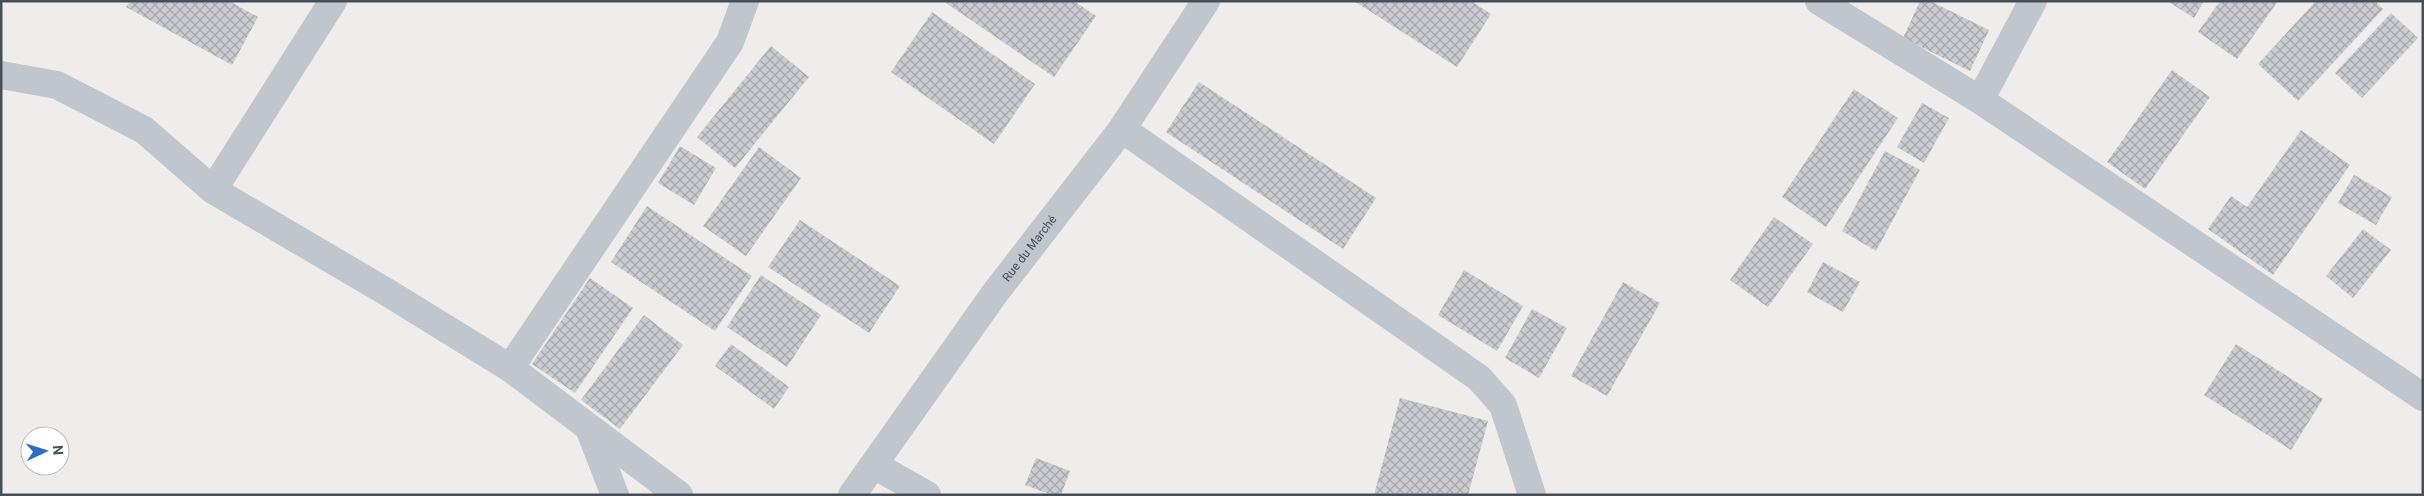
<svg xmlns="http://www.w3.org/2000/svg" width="2424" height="496" viewBox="0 0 2424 496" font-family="Roboto,sans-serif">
<defs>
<pattern id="building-cross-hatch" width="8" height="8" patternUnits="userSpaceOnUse" patternTransform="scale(1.25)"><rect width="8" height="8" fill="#caccd1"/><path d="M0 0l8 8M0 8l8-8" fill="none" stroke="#a6a8ac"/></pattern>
</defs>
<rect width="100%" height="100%" fill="#efedec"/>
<!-- building -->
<g fill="url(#building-cross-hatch)">
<polygon points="130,1 229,1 258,17 232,65 126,7"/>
<polygon points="947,1 1074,1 1096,16 1054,77 946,3"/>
<polygon points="1354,1 1471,1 1491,14 1457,67"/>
<polygon points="1920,1 1930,1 1989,30 1970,71 1903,38"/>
<polygon points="2167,1 2204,1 2194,18"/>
<polygon points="2220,1 2278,1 2237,59 2198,32"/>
<polygon points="2316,1 2375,1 2383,9 2298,101 2258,64"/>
<polygon points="932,12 1035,84 994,144 891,72"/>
<polygon points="2391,13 2418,38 2362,98 2335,73"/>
<polygon points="771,46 809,77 735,168 697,137"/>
<polygon points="2172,70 2210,97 2145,189 2107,162"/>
<polygon points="1199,82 1376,198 1343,249 1166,132"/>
<polygon points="1854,89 1898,118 1826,227 1782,197"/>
<polygon points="1922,103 1949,118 1924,163 1897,147"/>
<polygon points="2301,130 2350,165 2273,275 2208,229 2231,196 2247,207"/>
<polygon points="680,146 716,168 694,205 658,183"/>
<polygon points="759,147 801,178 746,256 703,226"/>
<polygon points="1885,151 1920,170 1876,251 1842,231"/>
<polygon points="2354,175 2392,197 2376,225 2338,203"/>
<polygon points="647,206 752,276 715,331 611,262"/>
<polygon points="1774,217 1813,244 1768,307 1730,280"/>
<polygon points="800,220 900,286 869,333 768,267"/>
<polygon points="2363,229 2391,250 2353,298 2326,276"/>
<polygon points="1823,262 1860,282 1843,312 1807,292"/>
<polygon points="1464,270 1523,306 1497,351 1438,315"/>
<polygon points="761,275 821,315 787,367 727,327"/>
<polygon points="590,278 633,308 575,393 532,364"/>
<polygon points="1623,282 1660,303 1607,396 1571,376"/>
<polygon points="1532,309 1567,328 1539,378 1505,358"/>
<polygon points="644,315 683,345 620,429 581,400"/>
<polygon points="731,344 789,387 774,409 715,366"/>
<polygon points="2236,344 2323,399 2291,450 2204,395"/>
<polygon points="1400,398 1488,421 1468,495 1374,495"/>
<polygon points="1036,458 1070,471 1061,495 1052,495 1025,485"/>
</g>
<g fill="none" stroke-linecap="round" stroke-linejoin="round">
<!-- minor -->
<g stroke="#bfc6cd" stroke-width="28">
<polyline points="1819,1 1980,100 2423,397"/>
<polyline points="1,75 57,85 144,130 213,190 385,291 510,368 679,495"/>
<polyline points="1980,100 2033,1"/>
<polyline points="1122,129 1479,378 1503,405 1532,495"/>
<polyline points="213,190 333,1"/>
<polyline points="510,368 730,42 745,1"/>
<polyline points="589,428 615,495"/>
<polyline points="874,465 927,495"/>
<path id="s1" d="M852,495L995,293L1122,129L1206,1"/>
</g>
</g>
<g text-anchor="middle" stroke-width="4.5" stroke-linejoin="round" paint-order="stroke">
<!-- street labels -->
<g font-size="12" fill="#474f58" stroke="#fff">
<text dy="4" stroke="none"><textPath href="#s1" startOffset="304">Rue du Marché</textPath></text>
</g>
</g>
<!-- border -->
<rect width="2424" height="496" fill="none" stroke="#474f58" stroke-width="5"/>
<!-- north arrow -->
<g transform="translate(45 451) rotate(86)"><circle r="24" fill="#ffffff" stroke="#b5b9bc"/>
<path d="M0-4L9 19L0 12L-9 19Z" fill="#2c6dc9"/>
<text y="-8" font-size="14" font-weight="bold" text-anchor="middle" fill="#474f58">N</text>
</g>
</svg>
